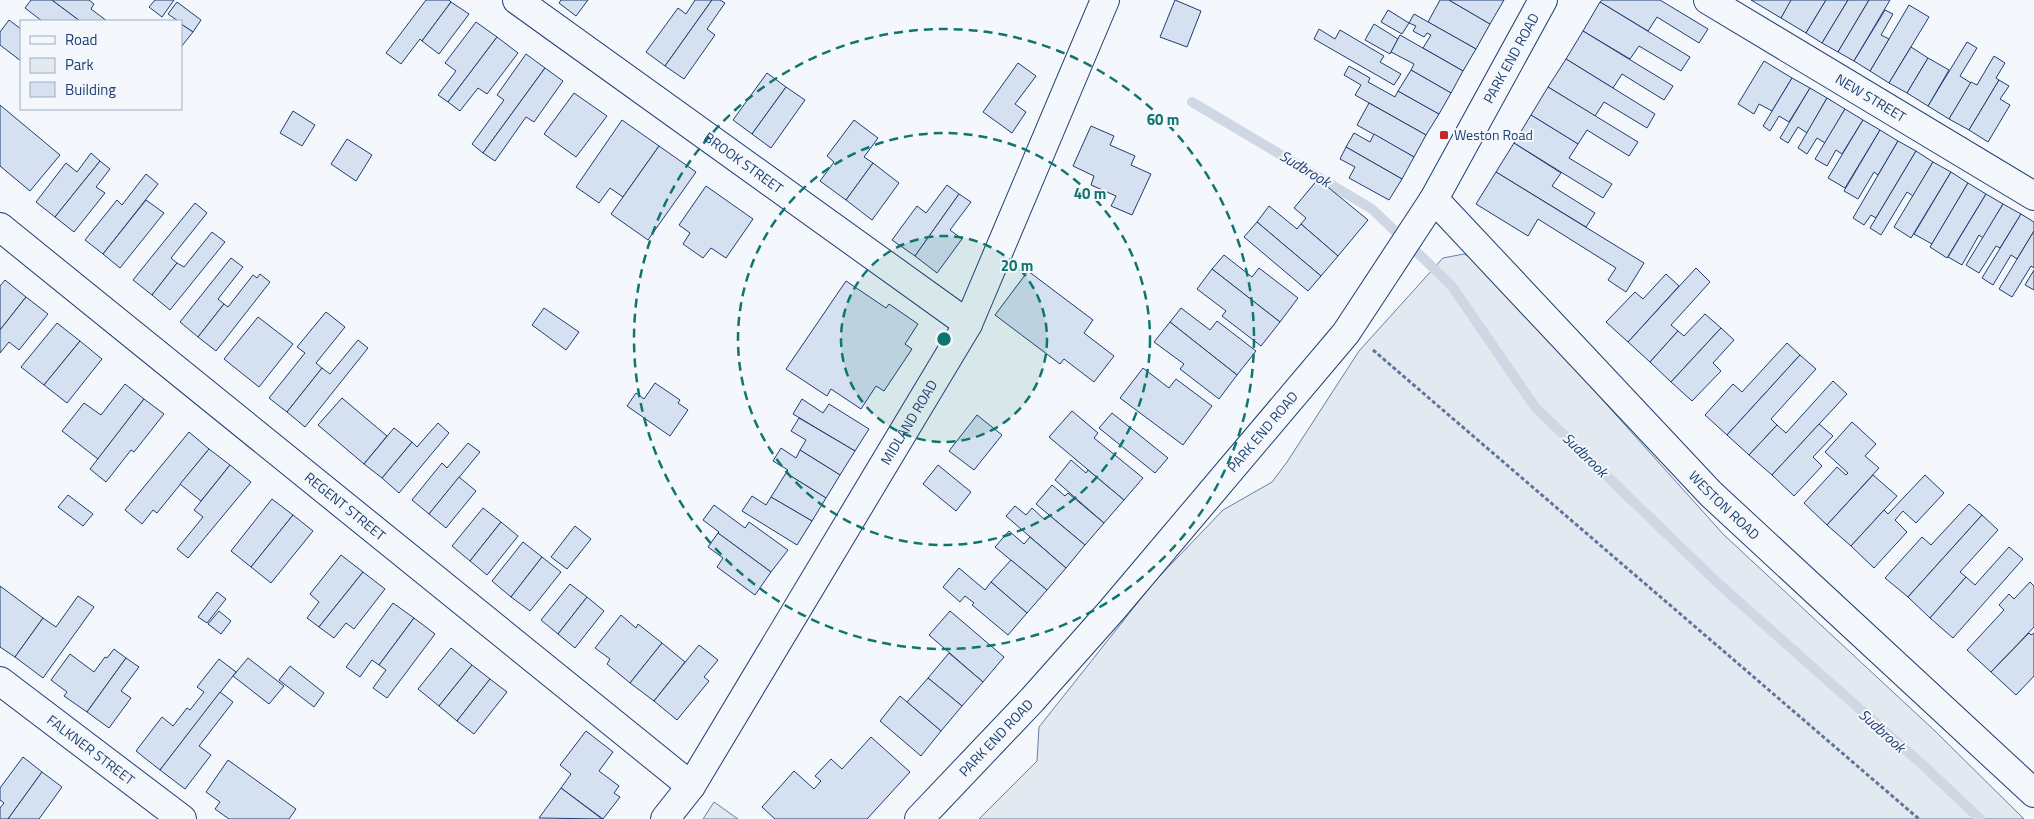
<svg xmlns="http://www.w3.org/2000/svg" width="2034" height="819" viewBox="0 0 2034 819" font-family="'Titillium Web',sans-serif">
<rect width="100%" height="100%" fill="#f4f7fb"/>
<!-- green -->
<g fill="#e3e9f0" stroke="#687fa3">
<polygon points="1464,254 1527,284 1581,376 1724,535 1935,731 2024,819 979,819 1037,761 1039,727 1154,582 1223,510 1272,482 1287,462 1359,351 1443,258"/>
<polygon points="714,802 738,819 703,819"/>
</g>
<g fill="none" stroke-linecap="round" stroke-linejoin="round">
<!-- stream -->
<polyline stroke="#cfd7e4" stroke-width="10" points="1192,102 1372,209 1451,285 1535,407 1720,585 1924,766 1980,819"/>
</g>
<!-- building -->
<g fill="#d5e0f0" stroke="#1d3f73">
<polygon points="31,0 52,0 80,21 42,21 25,8"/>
<polygon points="52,0 89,0 94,4 91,9 107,21 80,21"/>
<polygon points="155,0 174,0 162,17 149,7"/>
<polygon points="426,0 449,0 451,2 422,41 420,39 401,64 386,53"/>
<polygon points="561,0 588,0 576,16 559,3"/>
<polygon points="695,0 712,0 665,66 646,52 678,8 686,14"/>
<polygon points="712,0 720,0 725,3 707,29 715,35 684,79 665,66"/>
<polygon points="1175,0 1201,11 1187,47 1160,37"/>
<polygon points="1440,0 1449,0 1490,24 1476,49 1428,22"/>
<polygon points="1449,0 1504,0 1490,24"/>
<polygon points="1602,0 1660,0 1708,29 1699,43 1657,17 1648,31 1600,2"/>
<polygon points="1751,0 1792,0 1781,18"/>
<polygon points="1791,0 1826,0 1806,33 1781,18"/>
<polygon points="1826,0 1848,0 1822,43 1806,33"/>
<polygon points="1848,0 1869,0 1838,52 1822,43"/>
<polygon points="1869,0 1890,0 1854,61 1838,52"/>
<polygon points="177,2 201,20 193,32 181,24 181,21 178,21 168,14"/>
<polygon points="451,2 469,14 439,54 422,41"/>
<polygon points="1600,2 1690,57 1681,71 1639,46 1630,59 1583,31"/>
<polygon points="1909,5 1929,17 1889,83 1870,71"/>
<polygon points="1388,10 1409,23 1402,34 1381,22"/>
<polygon points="1885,10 1893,14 1881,35 1889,39 1870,71 1854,61"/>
<polygon points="1414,14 1476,49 1463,71 1423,48 1431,35 1427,33 1424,37 1413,31 1416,26 1409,23"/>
<polygon points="9,20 21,29 21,61 0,45 0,32"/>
<polygon points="476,22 497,37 448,102 438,95 456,71 445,63"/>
<polygon points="181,24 193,32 181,47"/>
<polygon points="1374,24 1398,39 1390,54 1365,40"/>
<polygon points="1319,29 1335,39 1340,30 1384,56 1380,62 1401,74 1394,85 1314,39"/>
<polygon points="1583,31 1673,86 1664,100 1622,74 1613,88 1566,59"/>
<polygon points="1400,35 1463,71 1451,93 1411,70 1414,64 1391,52"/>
<polygon points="497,37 518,53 487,94 478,88 460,111 448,102"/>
<polygon points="1967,42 1977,48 1960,76 1971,83 1949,119 1928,106"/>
<polygon points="1911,47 1928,58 1907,93 1889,83"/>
<polygon points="526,54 545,68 483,153 472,144 504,100 497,95"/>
<polygon points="1994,56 2005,63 1996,78 1999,80 1969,130 1949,119 1971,82 1977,85"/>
<polygon points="1928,58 1949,70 1928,106 1907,93"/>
<polygon points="1566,59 1655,114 1647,128 1604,102 1595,116 1548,87"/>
<polygon points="1764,61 1792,78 1772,111 1759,104 1754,114 1738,104"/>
<polygon points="1018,63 1036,76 1015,104 1026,112 1012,133 983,112"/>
<polygon points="1349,66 1370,78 1368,82 1395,97 1398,91 1439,114 1426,135 1355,95 1361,85 1344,75"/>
<polygon points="545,68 563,81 534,122 526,117 495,161 483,153"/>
<polygon points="1411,70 1451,93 1439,114 1398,91"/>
<polygon points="767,73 786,87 752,134 733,120"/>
<polygon points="1792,78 1810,88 1789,122 1779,116 1770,131 1763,126"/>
<polygon points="1999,80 2009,86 2000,99 2010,105 1988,142 1969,130"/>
<polygon points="786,87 805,100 771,148 752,134"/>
<polygon points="1548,87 1638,142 1629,156 1587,130 1578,144 1531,115"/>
<polygon points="1810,88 1827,98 1807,133 1798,127 1788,143 1780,138"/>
<polygon points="574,93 607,116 576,157 544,134"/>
<polygon points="1827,98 1845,109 1825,143 1817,138 1807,154 1798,148"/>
<polygon points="1369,103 1426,135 1414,157 1357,125"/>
<polygon points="0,105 60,155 30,191 0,166"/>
<polygon points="1845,109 1863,120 1842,154 1836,150 1827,166 1815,159"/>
<polygon points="293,111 315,125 302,146 280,133"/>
<polygon points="1531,115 1578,144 1569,158 1612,184 1603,198 1514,143"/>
<polygon points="622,120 659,146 623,197 610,188 599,203 576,187"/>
<polygon points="854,120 878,138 864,157 873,163 846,200 820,181 834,162 827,156"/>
<polygon points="1863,120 1880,130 1845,188 1828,178"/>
<polygon points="1091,126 1114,136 1110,145 1135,156 1131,165 1151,174 1132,215 1111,206 1116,196 1091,185 1094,176 1073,166"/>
<polygon points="1880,130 1898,141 1878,175 1874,172 1858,199 1844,191"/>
<polygon points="1354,133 1370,142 1374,134 1414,157 1402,179 1346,147"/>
<polygon points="347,139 372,155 356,181 331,164"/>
<polygon points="1898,141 1916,151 1876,218 1871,215 1864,225 1853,218"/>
<polygon points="1514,143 1561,173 1552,186 1595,213 1586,227 1496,172"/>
<polygon points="659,146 696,172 648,240 611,214"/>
<polygon points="1346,147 1402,179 1389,200 1349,178 1355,167 1340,159"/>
<polygon points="1916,151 1933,162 1913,196 1907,192 1881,235 1870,228"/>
<polygon points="91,153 100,161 55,217 36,202 66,163 77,172"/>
<polygon points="100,161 110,169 96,187 105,193 74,232 55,217"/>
<polygon points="1933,162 1951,172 1911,238 1894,227"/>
<polygon points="873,163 899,183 872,220 846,200"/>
<polygon points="1496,172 1644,263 1626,292 1608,280 1616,268 1538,219 1528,236 1476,204"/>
<polygon points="1951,172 1968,183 1932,244 1914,234"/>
<polygon points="146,174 158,184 103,254 85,240 117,200 122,205"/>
<polygon points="1318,179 1368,220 1338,256 1301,224 1306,218 1294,208"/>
<polygon points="1968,183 1986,194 1947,258 1930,247"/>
<polygon points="947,185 959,194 915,256 892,240 917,206 926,213"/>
<polygon points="706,186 753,219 726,258 711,248 703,258 683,244 690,233 679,225"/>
<polygon points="959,194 971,202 950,230 962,239 937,273 915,256"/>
<polygon points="1986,194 2003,204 1983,238 1979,235 1962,265 1948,257"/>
<polygon points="146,200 164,213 120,268 103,254"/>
<polygon points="195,203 207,213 171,258 177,263 152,295 133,280"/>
<polygon points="2003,204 2021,214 2000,248 1996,246 1979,273 1966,265"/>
<polygon points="1269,206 1297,229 1301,224 1338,256 1321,276 1257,222"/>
<polygon points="2021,214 2034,222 2034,231 2017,259 2011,255 1993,285 1982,278"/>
<polygon points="1257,222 1321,276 1308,291 1244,237"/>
<polygon points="2034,231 2034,268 2031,266 2012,297 1999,289"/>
<polygon points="212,232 225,242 170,310 152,295 177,263 184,267"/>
<polygon points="1224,255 1252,277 1259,268 1298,298 1280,322 1212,269"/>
<polygon points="231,258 243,267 218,299 224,304 198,337 180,322"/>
<polygon points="1696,268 1710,282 1671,325 1678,331 1650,362 1628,342"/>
<polygon points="1212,269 1280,322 1261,346 1222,316 1226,311 1197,289"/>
<polygon points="2034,270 2034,290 2025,285"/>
<polygon points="1028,271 1093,320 1084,333 1114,356 1094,382 1064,359 1060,364 995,315"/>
<polygon points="260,274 270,282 216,351 198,337 224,304 228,307 253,275 257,278"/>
<polygon points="1666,274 1679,286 1628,342 1606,322 1635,292 1643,299"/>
<polygon points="5,280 26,297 0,330 0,286"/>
<polygon points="846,281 886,308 889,304 918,324 905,344 912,349 884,391 876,386 861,409 831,389 827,396 786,369"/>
<polygon points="26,297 48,314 19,350 9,342 0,353 0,330"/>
<polygon points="544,308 579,332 566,350 532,325"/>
<polygon points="1181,308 1210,330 1217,321 1256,351 1237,375 1170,322"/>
<polygon points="326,312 345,327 316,363 322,368 287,412 269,398 305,353 297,347"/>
<polygon points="1705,314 1721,328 1671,382 1650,362 1678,331 1684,336"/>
<polygon points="258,317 293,344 259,387 224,359"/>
<polygon points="1170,322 1237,375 1219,399 1180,369 1184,364 1154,342"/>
<polygon points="57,323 80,341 44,385 21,367"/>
<polygon points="1721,328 1734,340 1713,363 1721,371 1692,401 1671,382"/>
<polygon points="358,340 368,348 305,427 287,412 322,368 330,374"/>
<polygon points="80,341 102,359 67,403 44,385"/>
<polygon points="1787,343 1800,355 1727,435 1705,415 1733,384 1742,392"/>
<polygon points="1800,355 1816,369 1771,419 1777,425 1749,455 1727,435"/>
<polygon points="1143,368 1169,388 1176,379 1212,406 1183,445 1120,398"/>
<polygon points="1833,381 1847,394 1772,475 1749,455 1777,425 1786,433"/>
<polygon points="655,383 680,400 678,403 688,410 670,436 627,406 636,393 644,399"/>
<polygon points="125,384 144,399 98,459 62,431 84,403 101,415"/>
<polygon points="342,398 387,436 364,464 318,425"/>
<polygon points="144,399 164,414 134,452 131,450 106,482 90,469"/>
<polygon points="802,399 823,413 829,404 869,429 855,451 793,414"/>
<polygon points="1072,411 1098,433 1094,438 1143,478 1124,500 1049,437"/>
<polygon points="1112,413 1168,458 1155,473 1099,428"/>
<polygon points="977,415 1002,435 974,470 949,451"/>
<polygon points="799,418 855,451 840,475 800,450 806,440 791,431"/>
<polygon points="1852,422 1876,444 1865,456 1879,468 1827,525 1804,503 1837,467 1846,475 1848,473 1825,452"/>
<polygon points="438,423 449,433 399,493 382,478 412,442 417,447"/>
<polygon points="1819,424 1833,436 1813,457 1822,466 1794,496 1772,475"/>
<polygon points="394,428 412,442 382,478 364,464"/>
<polygon points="189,432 209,449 157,513 153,510 142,524 125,510"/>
<polygon points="468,443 480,452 429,514 412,500 442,463 447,468"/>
<polygon points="781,448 796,458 800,450 840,475 826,498 786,473 788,470 773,461"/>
<polygon points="209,449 230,465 201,501 180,484"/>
<polygon points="1071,460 1086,473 1088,470 1124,500 1104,523 1055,480"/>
<polygon points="230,465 251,482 188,558 177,549 203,517 194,510"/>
<polygon points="938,465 971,492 956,511 923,484"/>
<polygon points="786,473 826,498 812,521 771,497"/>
<polygon points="1873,475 1897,496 1851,546 1827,525"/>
<polygon points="1925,475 1944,493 1916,523 1903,511 1895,520 1907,532 1874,568 1851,546 1884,510 1888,514"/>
<polygon points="459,477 476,491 446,528 429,514"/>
<polygon points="1052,485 1065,496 1068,493 1104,523 1085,545 1036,504"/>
<polygon points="68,495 93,514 83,526 58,507"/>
<polygon points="752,496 766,505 771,497 812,521 797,545 742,511"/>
<polygon points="272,499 293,515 251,567 231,551"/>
<polygon points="1969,504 1982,515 1908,597 1885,578 1922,537 1931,545"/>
<polygon points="714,505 745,528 749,522 788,550 771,572 718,533 719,532 703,520"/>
<polygon points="1015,506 1026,515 1032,508 1045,520 1049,515 1085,545 1066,568 1006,516"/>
<polygon points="483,508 501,522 470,561 452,546"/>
<polygon points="293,515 313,531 271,583 251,567"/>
<polygon points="1982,515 1998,530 1960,572 1966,577 1930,618 1908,597"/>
<polygon points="501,522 518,536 487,575 470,561"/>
<polygon points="575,526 591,539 567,569 551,557"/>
<polygon points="1009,531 1024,544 1030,537 1066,568 1047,590 995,547"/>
<polygon points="718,533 771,572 755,595 717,567 723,558 708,547"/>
<polygon points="523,542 542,557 511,597 492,581"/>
<polygon points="2009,547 2023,559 1953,638 1930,618 1966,577 1975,585"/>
<polygon points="341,555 363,572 319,627 307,618 319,602 310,594"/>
<polygon points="542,557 561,572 530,611 511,597"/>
<polygon points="1011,560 1047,590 1027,613 991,582"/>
<polygon points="959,568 985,590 991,582 1027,613 1008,635 972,605 974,603 965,596 960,602 943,587"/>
<polygon points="363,572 385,589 354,629 346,623 334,638 319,627"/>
<polygon points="2030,582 2034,586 2034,627 1991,672 1967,650 2004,610 1999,605 2009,594 2014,599"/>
<polygon points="570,584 587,597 558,634 541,620"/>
<polygon points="0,586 43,618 15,657 0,647"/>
<polygon points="217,592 226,599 207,623 198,617"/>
<polygon points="78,596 94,607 43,678 15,657 43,618 56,627"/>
<polygon points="587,597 604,611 575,648 558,634"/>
<polygon points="393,603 414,618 379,665 372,660 360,677 346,667"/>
<polygon points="219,611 231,621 221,634 208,624"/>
<polygon points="950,611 1004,657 983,682 929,635"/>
<polygon points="621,615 636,628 638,624 662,643 630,683 607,664 610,659 595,648"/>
<polygon points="414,618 435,634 387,698 373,688 386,670 379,665"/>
<polygon points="2029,633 2031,635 2034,633 2034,676 2016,695 1991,672"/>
<polygon points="662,643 685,662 654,701 630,683"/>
<polygon points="699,645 718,660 704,677 709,681 677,720 654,701"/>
<polygon points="451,648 472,665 439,706 418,689"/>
<polygon points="114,649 126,658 87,712 64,696 67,692 51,680 70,654 94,672 105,657 107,658"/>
<polygon points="949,653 983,682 962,706 928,678"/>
<polygon points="126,658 139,667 121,691 131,698 109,728 87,712"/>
<polygon points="248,658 284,686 269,704 233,676"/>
<polygon points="219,659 236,672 160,770 136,751 162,717 173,726 187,708 190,710 204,692 197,687"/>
<polygon points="472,665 490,679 457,721 439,706"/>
<polygon points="290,666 324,693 314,707 279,680"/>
<polygon points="928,678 962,706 941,731 907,702"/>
<polygon points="490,679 507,692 474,734 457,721"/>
<polygon points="220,692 233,702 199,746 211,755 185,789 160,770"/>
<polygon points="900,696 941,731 921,756 880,721"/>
<polygon points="586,731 613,752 599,771 619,786 614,793 620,797 603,819 561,788 571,774 560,765"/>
<polygon points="871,737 910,772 867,819 775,819 762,807 794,771 814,789 821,781 815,776 831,759 842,769"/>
<polygon points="23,757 42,772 8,819 0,819 0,808 4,803 0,800 0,788"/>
<polygon points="228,760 296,809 289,819 229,819 215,809 220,802 206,792"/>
<polygon points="42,772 62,787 39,819 8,819"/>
<polygon points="561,788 602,819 539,818"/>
</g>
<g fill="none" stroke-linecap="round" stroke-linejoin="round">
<!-- minor casing -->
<g stroke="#1d3f73" stroke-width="30">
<g id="minor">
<path id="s1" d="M517,0L968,324"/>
<path id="s2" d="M1708,0L2034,196"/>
<path id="s3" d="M1434,199L1711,494L2034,793"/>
<path id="s4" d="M0,227L691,786"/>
<path id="s5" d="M0,681L182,819"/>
<path id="s6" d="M665,819L691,786L968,324L1105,0"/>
</g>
</g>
<!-- major casing -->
<g stroke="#1d3f73" stroke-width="30">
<g id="major">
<path id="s7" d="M919,819L1032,700L1112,610L1346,333L1434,199L1543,0"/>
</g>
</g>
<!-- path -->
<polyline stroke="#5e769c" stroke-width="3" stroke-dasharray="4 2.5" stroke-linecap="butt" points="1373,350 1919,819"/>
<!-- minor -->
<use href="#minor" stroke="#f4f7fb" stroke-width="28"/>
<!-- major -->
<use href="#major" stroke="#f4f7fb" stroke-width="28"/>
</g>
<!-- distance rings -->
<circle cx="944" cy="339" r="103" fill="#0f766e" fill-opacity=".12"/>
<g fill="none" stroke="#0f766e" stroke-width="2.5" stroke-dasharray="9 6">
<circle cx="944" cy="339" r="103"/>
<circle cx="944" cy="339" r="206"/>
<circle cx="944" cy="339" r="310"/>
</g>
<!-- markers -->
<rect fill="#c62828" stroke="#f4f7fb" stroke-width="2" x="1439" y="130" width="10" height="10" rx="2.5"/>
<g text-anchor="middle" stroke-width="4" stroke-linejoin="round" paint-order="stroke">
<!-- street labels -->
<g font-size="14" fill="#1d3f73" stroke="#f4f7fb">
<text dy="5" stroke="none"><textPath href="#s7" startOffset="968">PARK END ROAD</textPath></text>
<text dy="5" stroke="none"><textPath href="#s2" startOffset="190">NEW STREET</textPath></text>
<text dy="5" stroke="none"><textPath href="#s1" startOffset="279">BROOK STREET</textPath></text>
<text dy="5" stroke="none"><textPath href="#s6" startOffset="466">MIDLAND ROAD</textPath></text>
<text dy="5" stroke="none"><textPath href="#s7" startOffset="518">PARK END ROAD</textPath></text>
<text dy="5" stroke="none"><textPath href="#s3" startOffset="422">WESTON ROAD</textPath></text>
<text dy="5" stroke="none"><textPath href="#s4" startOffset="444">REGENT STREET</textPath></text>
<text dy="5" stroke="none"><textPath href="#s7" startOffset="112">PARK END ROAD</textPath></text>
<text dy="5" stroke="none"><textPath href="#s5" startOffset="114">FALKNER STREET</textPath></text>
</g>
<!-- poi labels -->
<g font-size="14" fill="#1d3f73" stroke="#f4f7fb" text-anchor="start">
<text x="1454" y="140">Weston Road</text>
</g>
<!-- water labels -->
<g font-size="15" font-style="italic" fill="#1d3f73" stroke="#f4f7fb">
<text transform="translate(1305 169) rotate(31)" y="5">Sudbrook</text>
<text transform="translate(1585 455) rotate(44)" y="5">Sudbrook</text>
<text transform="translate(1882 731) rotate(42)" y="5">Sudbrook</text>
</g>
</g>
<circle cx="944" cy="339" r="8" fill="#0f766e" stroke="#f4f7fb" stroke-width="2.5"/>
<g font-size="15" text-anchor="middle" font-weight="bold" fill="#0f766e" stroke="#f4f7fb" stroke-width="4" stroke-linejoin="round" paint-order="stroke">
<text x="1163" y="125">60 m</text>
<text x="1090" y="199">40 m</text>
<text x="1017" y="271">20 m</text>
</g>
<!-- legend -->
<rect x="20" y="20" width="162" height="90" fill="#f4f7fb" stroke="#9eadc5"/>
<rect x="30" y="36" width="25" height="8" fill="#f4f7fb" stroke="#9eadc5"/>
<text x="65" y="45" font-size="15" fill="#1d3f73">Road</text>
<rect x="30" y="58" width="25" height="15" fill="#e3e9f0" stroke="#9eadc5"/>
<text x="65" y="70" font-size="15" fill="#1d3f73">Park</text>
<rect x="30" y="82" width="25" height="15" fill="#d5e0f0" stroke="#9eadc5"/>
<text x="65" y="95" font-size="15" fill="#1d3f73">Building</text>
</svg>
